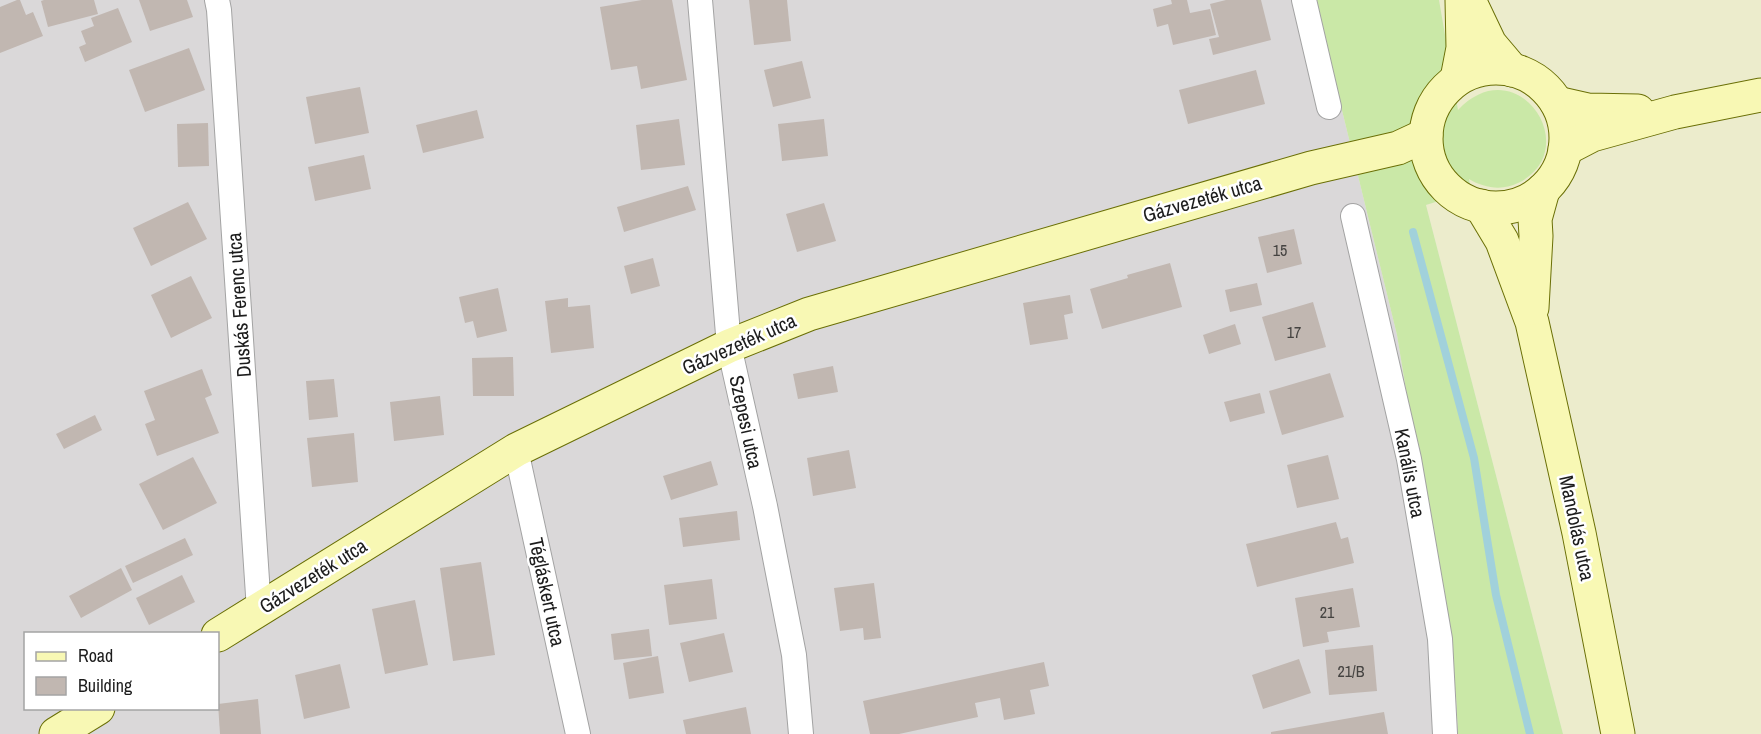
<svg xmlns="http://www.w3.org/2000/svg" width="1761" height="734" viewBox="0 0 1761 734" font-family="'Archivo Narrow',sans-serif">
<rect width="100%" height="100%" fill="#ede8e1"/>
<!-- residential -->
<path fill="#dad8d9" fill-rule="evenodd" d="M0,0H1315L1397,335L1456,695L1458,734H0ZM26,634H218V708H26Z"/>
<!-- farmland -->
<polygon fill="#ececcc" points="1439,0 1761,0 1761,734 1563,734 1426,205 1471,191"/>
<!-- grass -->
<path fill="#cae8a7" d="M1315,0H1439L1458,110C1517,47 1586,150 1518,183C1502,191 1484,188 1469,179L1471,191L1426,205L1563,734H1458L1456,695L1397,335Z"/>
<g fill="none" stroke-linecap="round" stroke-linejoin="round">
<!-- stream -->
<polyline stroke="#a1d1db" stroke-width="8" points="1413,232 1474,458 1496,595 1530,734"/>
</g>
<!-- building -->
<g fill="#c1b7b1">
<polygon points="17,0 20,0 26,15 33,12 43,36 0,53 0,7"/>
<polygon points="44,0 94,0 98,14 48,27 41,1"/>
<polygon points="139,0 187,0 193,17 150,31"/>
<polygon points="642,0 672,0 687,80 641,89 637,66 611,70 600,7"/>
<polygon points="749,0 787,0 791,41 754,45"/>
<polygon points="1171,0 1187,0 1190,13 1210,9 1216,35 1173,45 1168,24 1157,27 1153,9 1172,4"/>
<polygon points="1226,0 1261,0 1271,40 1213,55 1209,39 1219,37 1210,4"/>
<polygon points="118,8 132,42 85,62 79,47 86,44 81,31 94,26 91,18"/>
<polygon points="189,48 205,90 145,112 129,70"/>
<polygon points="802,61 811,98 773,107 764,70"/>
<polygon points="1256,70 1265,104 1188,124 1179,90"/>
<polygon points="360,87 369,133 315,144 306,97"/>
<polygon points="477,110 484,138 423,153 416,125"/>
<polygon points="679,119 685,165 641,170 636,125"/>
<polygon points="824,119 828,156 782,161 778,124"/>
<polygon points="208,123 209,166 178,167 177,124"/>
<polygon points="364,155 371,189 315,201 308,167"/>
<polygon points="688,186 696,210 624,232 617,207"/>
<polygon points="188,202 207,239 151,266 133,228"/>
<polygon points="824,203 836,241 797,252 786,214"/>
<polygon points="1294,229 1302,264 1267,273 1258,237"/>
<polygon points="653,258 660,286 631,294 624,266"/>
<polygon points="1170,263 1182,307 1102,329 1090,289 1128,278 1127,275"/>
<polygon points="191,276 212,318 171,338 151,295"/>
<polygon points="1257,283 1262,305 1230,312 1225,290"/>
<polygon points="498,288 507,331 477,338 473,321 465,323 459,297"/>
<polygon points="1070,295 1073,313 1064,315 1068,339 1030,345 1023,303"/>
<polygon points="568,298 568,307 590,305 594,348 551,353 545,301"/>
<polygon points="1313,302 1326,347 1275,361 1262,317"/>
<polygon points="1235,324 1241,344 1209,354 1203,335"/>
<polygon points="513,357 514,396 473,396 472,358"/>
<polygon points="833,366 838,392 798,399 793,374"/>
<polygon points="202,369 212,395 205,398 219,433 157,456 145,424 155,420 144,391"/>
<polygon points="1330,373 1344,417 1282,435 1269,391"/>
<polygon points="334,379 338,417 309,420 306,381"/>
<polygon points="1260,393 1265,413 1230,422 1224,402"/>
<polygon points="440,396 444,435 394,441 390,402"/>
<polygon points="95,415 102,430 64,449 56,434"/>
<polygon points="354,433 358,482 312,487 307,438"/>
<polygon points="849,450 856,488 813,496 807,458"/>
<polygon points="1328,455 1339,499 1297,508 1287,465"/>
<polygon points="193,457 217,503 163,530 139,484"/>
<polygon points="711,461 718,485 671,500 663,476"/>
<polygon points="737,511 740,540 683,547 679,518"/>
<polygon points="1336,522 1341,539 1348,537 1354,563 1257,587 1246,544"/>
<polygon points="185,538 193,555 133,583 125,566"/>
<polygon points="481,562 495,655 453,661 440,568"/>
<polygon points="121,568 132,590 81,618 69,596"/>
<polygon points="182,575 195,602 149,625 136,598"/>
<polygon points="712,579 717,619 669,625 664,585"/>
<polygon points="874,583 881,638 864,640 863,628 840,631 834,588"/>
<polygon points="1353,588 1360,627 1327,632 1329,642 1303,647 1295,598"/>
<polygon points="415,600 428,665 385,674 372,609"/>
<polygon points="649,629 652,656 614,660 611,634"/>
<polygon points="724,633 733,672 689,682 680,643"/>
<polygon points="1373,645 1377,691 1329,695 1325,650"/>
<polygon points="658,656 664,693 629,699 623,663"/>
<polygon points="1299,659 1311,693 1263,709 1252,675"/>
<polygon points="1044,662 1049,686 1030,690 1035,714 1004,720 1000,698 975,703 978,717 899,734 870,734 863,701"/>
<polygon points="340,664 350,708 304,719 295,675"/>
<polygon points="258,699 261,734 220,734 218,704"/>
<polygon points="746,707 751,734 686,734 683,720"/>
<polygon points="1384,712 1388,734 1271,734 1271,732"/>
</g>
<g fill="none" stroke-linecap="round" stroke-linejoin="round">
<!-- street casing -->
<g stroke="#a3a3a3" stroke-width="26">
<g id="street">
<polyline points="217,0 219,10 259,610"/>
<polyline points="700,0 729,346 765,506 794,655 801,734"/>
<polyline points="1304,0 1329,107"/>
<polyline points="1353,216 1409,459 1440,639 1445,734"/>
<polyline points="516,450 578,734"/>
</g>
</g>
<!-- secondary casing -->
<g stroke="#6a6f06" stroke-width="35">
<g id="secondary">
<polyline points="1469,0 1490,44 1512,70"/>
<circle cx="1496" cy="138" r="70"/>
<polyline points="1457,79 1463,48 1462,0"/>
<polyline points="1557,103 1588,110 1638,111"/>
<polyline points="1565,149 1592,135 1675,112 1761,95"/>
<polyline points="1481,206 1502,241 1532,322 1579,533 1618,734"/>
<polyline points="1532,308 1536,236 1535,219 1543,190"/>
<polyline points="218,635 516,450 729,346 809,314 1311,168 1398,148 1426,135"/>
<polyline points="56,734 98,708"/>
</g>
</g>
<!-- street -->
<use href="#street" stroke="#fff" stroke-width="24"/>
<!-- secondary -->
<use href="#secondary" stroke="#f8f8b4" stroke-width="33"/>
</g>
<g text-anchor="middle" stroke-width="5" stroke-linejoin="round" paint-order="stroke">
<!-- number labels -->
<g font-size="16" fill="#454341">
<text x="1280" y="256">15</text>
<text x="1294" y="338">17</text>
<text x="1327" y="618">21</text>
<text x="1351" y="677">21/B</text>
</g>
<!-- street labels -->
<g font-size="20" fill="#1c1c1c" stroke="#fff">
<text transform="translate(1202 199) rotate(-16)" y="7">Gázvezeték utca</text>
<text transform="translate(239 305) rotate(-94)" y="7">Duskás Ferenc utca</text>
<text transform="translate(739 344) rotate(-24)" y="7">Gázvezeték utca</text>
<text transform="translate(746 422) rotate(78)" y="7">Szepesi utca</text>
<text transform="translate(1410 473) rotate(79)" y="7">Kanális utca</text>
<text transform="translate(1577 528) rotate(78)" y="7">Mandolás utca</text>
<text transform="translate(313 576) rotate(-32)" y="7">Gázvezeték utca</text>
<text transform="translate(547 592) rotate(78)" y="7">Tégláskert utca</text>
</g>
</g>
<!-- legend -->
<rect x="24" y="632" width="195" height="78" fill="#ffffff" stroke="#a4a4a4" stroke-width="1.5"/>
<rect x="36" y="652" width="30" height="9" fill="#f8f8b4" stroke="#a4a4a4" stroke-width="1.5"/>
<text x="78" y="662" font-size="18" fill="#1c1c1c">Road</text>
<rect x="36" y="677" width="30" height="18" fill="#c1b7b1" stroke="#a4a4a4" stroke-width="1.5"/>
<text x="78" y="692" font-size="18" fill="#1c1c1c">Building</text>
</svg>
